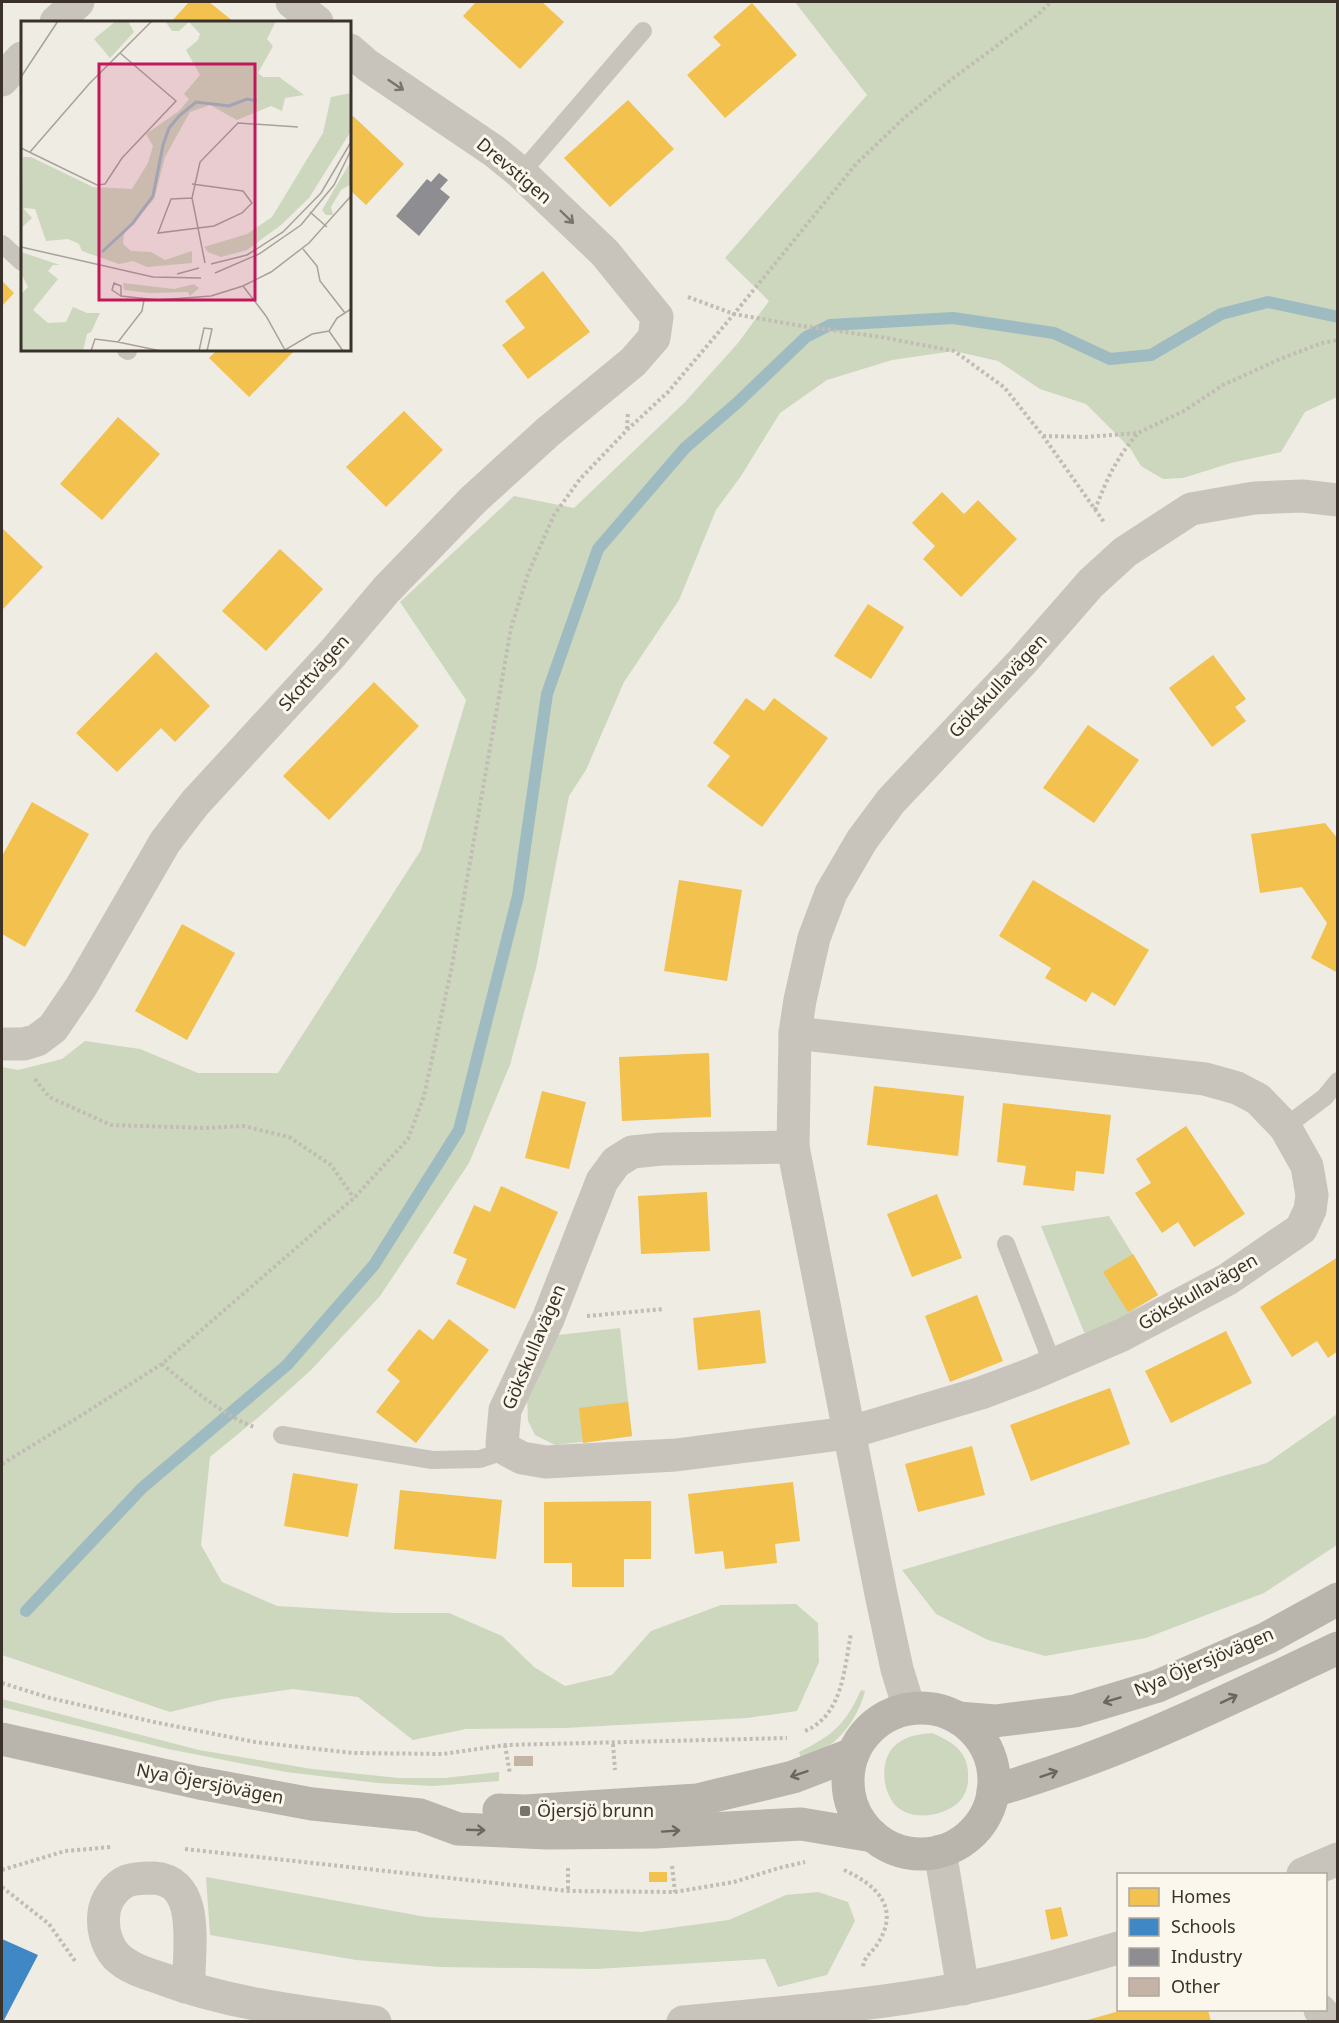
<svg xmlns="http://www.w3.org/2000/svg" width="1339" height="2023" viewBox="0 0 1339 2023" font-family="'Noto Sans',sans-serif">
<rect width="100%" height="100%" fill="#efece4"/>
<!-- green -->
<g fill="#ccd7bd">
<polygon points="795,2 1337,2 1337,397 1305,412 1281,452 1231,463 1183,478 1163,479 1141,466 1130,448 1086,404 1040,389 998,361 954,351 892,360 827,380 780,413 741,476 716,510 679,600 624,682 586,770 569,796 536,968 510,1065 469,1163 380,1296 311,1370 260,1416 210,1457 201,1545 222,1582 277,1606 393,1613 449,1613 502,1636 534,1667 565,1686 612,1675 651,1631 721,1605 796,1604 818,1623 819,1662 797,1711 747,1718 565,1728 466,1729 413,1740 358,1697 293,1689 223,1699 170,1712 2,1655 2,1067 18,1070 62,1059 85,1041 140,1049 198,1073 278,1073 421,850 466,700 400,602 514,496 574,508 685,402 738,343 769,301 725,258 867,95"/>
<polygon points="1109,1216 1158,1295 1095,1334 1084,1332 1041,1226"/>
<polygon points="620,1328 632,1436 555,1445 535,1435 528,1421 527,1397 558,1335"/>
<polygon points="1337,1414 1337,1545 1264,1593 1146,1638 1045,1656 988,1640 936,1614 902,1570 1267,1463"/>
<path d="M861,1690L865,1691C861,1708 849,1729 835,1741C826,1749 812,1753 801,1758L799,1752C833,1735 845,1725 861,1690Z"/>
<polygon points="2,1699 199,1750 312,1769 399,1778 445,1778 499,1772 499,1781 433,1786 378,1783 286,1772 168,1749 2,1707"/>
<path d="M932,1733C955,1743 970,1753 968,1780C968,1787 965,1795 960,1801C945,1816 913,1822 896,1806C880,1789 879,1753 901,1741C911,1735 921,1734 932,1733Z"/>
<polygon points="206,1877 426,1917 641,1932 729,1920 786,1895 818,1892 848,1902 855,1921 827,1975 778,1987 765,1959 596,1969 440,1967 356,1960 210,1935"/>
</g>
<!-- homes -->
<g fill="#f2c14e">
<polygon points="189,2 209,2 234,22 171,22"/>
<polygon points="476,2 542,2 564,22 520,69 463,16"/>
<polygon points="752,3 797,55 725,118 687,75 721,45 713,37"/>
<polygon points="628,100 674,149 610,207 564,158"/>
<polygon points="353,116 404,164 366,205 350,190 350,120"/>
<polygon points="543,271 590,332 528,379 502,345 525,328 505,301"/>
<polygon points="2,281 14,293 2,306"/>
<polygon points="217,350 295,350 249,397 209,358"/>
<polygon points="404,411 443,450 386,507 346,467"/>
<polygon points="118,417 160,454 102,520 60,484"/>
<polygon points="942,492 964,514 978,500 1017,539 961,597 923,559 935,546 912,523"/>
<polygon points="2,528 43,567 2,610"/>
<polygon points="280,549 323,589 266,651 222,611"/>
<polygon points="868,604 904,627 871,679 834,656"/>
<polygon points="156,652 210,706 175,742 161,728 117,772 76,733"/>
<polygon points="1213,655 1246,699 1235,707 1246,721 1212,747 1169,688"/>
<polygon points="374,682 419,726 329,820 283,776"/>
<polygon points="746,698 764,711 774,698 828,738 762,827 707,786 730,756 713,743"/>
<polygon points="1088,725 1139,760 1094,823 1043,788"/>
<polygon points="32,802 89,834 25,947 2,934 2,856"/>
<polygon points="1325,823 1338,839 1338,973 1311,958 1327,923 1302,887 1260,893 1251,834"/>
<polygon points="679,880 742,890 727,981 664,971"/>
<polygon points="1033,880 1149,950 1115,1006 1092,992 1086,1002 1045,978 1051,968 999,936"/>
<polygon points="182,924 235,953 187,1040 135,1011"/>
<polygon points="709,1053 711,1117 622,1121 619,1057"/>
<polygon points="874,1086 964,1096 958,1156 867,1145"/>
<polygon points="542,1091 586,1102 569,1169 525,1158"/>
<polygon points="1003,1103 1111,1115 1104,1174 1076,1171 1074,1191 1023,1185 1026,1166 997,1162"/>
<polygon points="1186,1126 1245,1214 1194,1247 1178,1222 1162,1233 1135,1193 1151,1183 1136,1159"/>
<polygon points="501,1186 558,1212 515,1309 456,1284 467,1259 453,1253 474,1205 490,1212"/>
<polygon points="707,1192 710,1251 641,1254 638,1196"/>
<polygon points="937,1194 962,1258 912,1277 887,1214"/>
<polygon points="1133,1254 1158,1295 1128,1312 1103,1272"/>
<polygon points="1338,1257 1338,1351 1328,1358 1317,1341 1292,1357 1260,1307"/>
<polygon points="977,1295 1003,1361 950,1382 925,1316"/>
<polygon points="760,1310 766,1363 698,1370 693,1318"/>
<polygon points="449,1319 489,1350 416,1443 376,1412 400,1381 387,1370 419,1329 433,1340"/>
<polygon points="1226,1331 1252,1383 1171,1423 1145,1371"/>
<polygon points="1110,1388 1130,1444 1031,1481 1010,1425"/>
<polygon points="628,1402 632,1436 583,1443 579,1408"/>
<polygon points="972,1446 985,1495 918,1512 905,1464"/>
<polygon points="293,1473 358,1484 348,1537 284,1526"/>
<polygon points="793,1482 800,1541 775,1544 777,1563 725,1569 723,1551 695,1554 688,1494"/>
<polygon points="400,1490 502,1500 496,1559 394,1549"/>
<polygon points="651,1501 651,1559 624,1559 624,1587 572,1587 572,1563 544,1563 544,1502"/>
<rect x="649" y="1872" width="18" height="10"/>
<polygon points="1061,1907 1068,1936 1051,1940 1045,1910"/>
<polygon points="1123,2010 1208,2010 1211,2022 1080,2022"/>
</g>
<!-- schools -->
<polygon fill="#3f88c5" points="2,1939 38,1955 3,2022 2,2022"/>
<!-- industry -->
<polygon fill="#8d8d92" points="439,173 448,180 440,189 450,197 419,236 396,216 427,179 431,182"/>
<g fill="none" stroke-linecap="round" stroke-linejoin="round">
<!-- stream -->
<polyline stroke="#9ebbc2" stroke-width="12" points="26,1611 142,1488 287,1365 374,1265 459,1130 518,896 547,694 598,549 685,448 737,403 806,337 830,325 953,318 1054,333 1110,359 1151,355 1221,314 1268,302 1338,317"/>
</g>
<!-- building -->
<rect fill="#c4b4a5" x="514" y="1756" width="19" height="10"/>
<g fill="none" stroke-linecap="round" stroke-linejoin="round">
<!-- path -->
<g stroke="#c1bcb4" stroke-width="4" stroke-dasharray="3 3" stroke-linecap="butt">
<polyline points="688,297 734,314 802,326 881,337 954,351 1004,387 1043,436 1104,522"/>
<polyline points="627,429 628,412"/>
<polyline points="1043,436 1085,437 1138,433 1184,411 1223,385 1280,359 1322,343 1338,340"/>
<path d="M1095,510C1107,478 1116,459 1138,433"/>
<polyline points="35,1079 49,1097 111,1125 205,1128 243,1126 289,1137 331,1165 354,1198"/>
<polyline points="587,1316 664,1309"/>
<path d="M162,1364C185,1383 227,1419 255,1427"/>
<polyline points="2,1464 77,1418 162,1364 354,1198 408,1139 424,1096 451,971 511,628 528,574 554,515 580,479 627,430 668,392 734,314 856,164 904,118 952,79 1034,18 1051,2"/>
<polyline points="2,1683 50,1698 154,1722 255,1742 353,1753 443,1754 505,1745 787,1738"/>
<path d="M805,1731C843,1715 844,1669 851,1634"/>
<polyline points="613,1744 615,1770"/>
<polyline points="505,1745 510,1774"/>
<polyline points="185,1849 568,1891 675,1892 734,1882 779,1868 805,1862"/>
<polyline points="672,1866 675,1892"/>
<polyline points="568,1868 568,1891"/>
<polyline points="2,1870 65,1851 111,1847"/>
<path d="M844,1870C875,1884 901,1907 878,1943C873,1952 864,1956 863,1967"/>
<polyline points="2,1887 49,1924 75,1961"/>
</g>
<!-- lane -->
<g stroke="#c8c4bc" stroke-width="18">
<polyline points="521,173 643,31"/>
<polyline points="2,244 22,262"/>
<polyline points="126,350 128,351"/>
<polyline points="1285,1127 1325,1097 1338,1081"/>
<polyline points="1006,1244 1053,1365"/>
<polyline points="282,1435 432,1460 480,1459 507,1450"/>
</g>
<!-- street -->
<g stroke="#c8c4bc" stroke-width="33">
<polyline points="292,2 317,22"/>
<polyline points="56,22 78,2"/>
<polyline points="2,80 22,58"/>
<polyline points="2,1044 24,1044 37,1040 53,1028 81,987 165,842 195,803 333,653 386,590 473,500 549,431 633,362 654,338 657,317 605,253 521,173 494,151 367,65 350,50"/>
<polyline points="793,1147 662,1149 632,1152 616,1162 602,1181 548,1319 505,1410 502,1444 507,1450 522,1458 546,1462 676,1455 848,1433 981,1393 1034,1373 1122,1335 1228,1279 1301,1229 1310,1210 1312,1195 1307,1166 1285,1127 1258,1099 1237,1088 1205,1079 795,1033"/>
<polyline points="909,1708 897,1669 882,1599 793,1147 795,1033 800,1000 814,938 831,893 862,840 891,801 1022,662 1091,583 1125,552 1191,509 1254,498 1302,496 1338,500"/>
<polyline points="940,1851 963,1989"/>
<polyline points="1303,1874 1338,1859"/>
<path d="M185,1987L189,1977C189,1945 200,1881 154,1878C145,1878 135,1878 127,1881C115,1886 105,1901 104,1913C102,1928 106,1944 116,1956C128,1968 145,1973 160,1978C229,2004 302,2012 375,2022"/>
<polyline points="1320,2010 1330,2022"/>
<path d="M683,2022C776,2013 872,2006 964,1988C1016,1978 1067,1963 1118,1948"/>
</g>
<!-- secondary -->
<g stroke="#b9b4ac" stroke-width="33">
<circle cx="921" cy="1781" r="73"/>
<polyline points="958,1718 995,1721 1075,1711 1158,1686 1267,1638 1338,1599"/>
<polyline points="2,1739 199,1783 312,1804 420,1815 458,1829 548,1833 655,1832 801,1824 873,1836"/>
<path d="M993,1791C1115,1756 1224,1702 1338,1648"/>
<polyline points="499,1810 525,1811 697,1800 793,1777 853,1754"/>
</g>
</g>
<!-- one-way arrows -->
<defs><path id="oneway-shaft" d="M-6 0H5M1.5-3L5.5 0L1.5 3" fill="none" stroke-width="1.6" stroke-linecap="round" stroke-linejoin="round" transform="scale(1.5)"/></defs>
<g stroke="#7a746c">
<use href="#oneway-shaft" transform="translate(396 85) rotate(34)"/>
<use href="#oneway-shaft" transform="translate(567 217) rotate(44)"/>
</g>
<g stroke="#6d665e">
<use href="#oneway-shaft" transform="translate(1229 1699) rotate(-25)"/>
<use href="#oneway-shaft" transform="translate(1112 1700) rotate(163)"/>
<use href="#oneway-shaft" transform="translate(799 1774) rotate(161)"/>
<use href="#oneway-shaft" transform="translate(1049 1774) rotate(-19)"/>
<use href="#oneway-shaft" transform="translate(476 1830) rotate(2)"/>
<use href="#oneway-shaft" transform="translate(671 1831) rotate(-4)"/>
</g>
<!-- markers -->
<rect fill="#79736b" stroke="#fbf7ec" stroke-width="2" x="519" y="1805" width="12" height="12" rx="3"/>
<g text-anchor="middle" stroke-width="6" stroke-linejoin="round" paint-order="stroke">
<!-- street labels -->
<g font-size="18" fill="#3a322a" stroke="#fbf7ec">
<text transform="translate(514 171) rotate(40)" y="6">Drevstigen</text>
<text transform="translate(314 673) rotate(-48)" y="6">Skottvägen</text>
<text transform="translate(998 686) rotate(-47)" y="6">Gökskullavägen</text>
<text transform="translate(1198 1292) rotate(-30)" y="6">Gökskullavägen</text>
<text transform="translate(534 1347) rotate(-67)" y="6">Gökskullavägen</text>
<text transform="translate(1204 1662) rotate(-23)" y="6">Nya Öjersjövägen</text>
<text transform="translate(210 1784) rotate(11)" y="6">Nya Öjersjövägen</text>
</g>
<!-- poi labels -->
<g font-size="18" fill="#3a322a" stroke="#fbf7ec" text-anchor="start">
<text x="537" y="1817">Öjersjö brunn</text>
</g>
</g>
<!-- overview -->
<g transform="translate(21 21)">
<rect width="330" height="330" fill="#efece4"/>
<path d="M95,0H107L113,11L89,37L73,18ZM144,0H255L246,18L252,25L237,52L242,56H258L283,74L264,77L261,90L250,85L216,99L189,84L169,91L144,136L133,178L103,213L102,223L110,230L130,231L144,239L171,230V242L126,246L112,240L98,243L61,230L58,223L47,218L25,220L14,188L2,187L11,197L0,207L2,136H10L72,166L111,168L127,142L132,125L125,113L158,90L168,78L163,73L179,54L165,29L177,19L179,13L168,1L158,10H151ZM330,72V110L288,177L260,204L226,229L200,236L187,231L183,226L226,213L251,196L302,112L310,76ZM330,140V163L320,169L310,186L312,194H305L301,189ZM0,231L39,244H32L27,250L37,258L12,289L27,302L45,301L52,286L66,292H79L70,311L66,313L62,330H0V273L7,266L0,252ZM102,262L153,268L173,263L178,267L169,275L167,271L129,272L103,269Z" fill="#ccd7bd"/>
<path fill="none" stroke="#9ebbc2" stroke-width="3" d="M81,231L112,202L132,175L142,124L148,107L158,95L175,81L208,85L226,78L236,80"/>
<path fill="none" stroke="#a7a29a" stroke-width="1.5" d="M0,56L37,0M0,127L76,164L84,163L101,137L155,80L99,32M9,131L68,63L131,0M171,177L150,178L137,212L193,205L221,192L231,182L222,170L171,163M289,191L306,206M0,226L132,256L180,257M282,228L296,245L299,260L324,292M184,242L171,177L179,141L217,102L277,106M190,243L226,234L262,211L300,172L330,121M194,252L238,233L280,204L313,164L330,129M156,253L178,247M222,265L245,295L264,329L291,313L308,310L316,297L330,288M100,275L91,269L93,262L100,265V275L137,279L190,275L222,265L250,251L288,222L330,175M123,279L121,290L97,321L140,330M308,310L322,330M70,330L74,318L97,321M178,330L183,307L191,308L186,330"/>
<path fill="#c2185b" fill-opacity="0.15" stroke="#c2185b" stroke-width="3" d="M78,43H234V279H78Z"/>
<rect width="330" height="330" fill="none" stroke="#3a322a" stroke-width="3"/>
</g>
<!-- border -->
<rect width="1339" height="2023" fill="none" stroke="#3a322a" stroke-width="6"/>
<!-- legend -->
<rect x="1117" y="1873" width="210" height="138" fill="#fbf7ec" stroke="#aea89e" stroke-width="1.5"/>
<rect x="1129" y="1888" width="30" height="18" fill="#f2c14e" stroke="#aea89e" stroke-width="1.5"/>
<text x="1171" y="1903" font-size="18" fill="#3a322a">Homes</text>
<rect x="1129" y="1918" width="30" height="18" fill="#3f88c5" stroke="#aea89e" stroke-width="1.5"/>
<text x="1171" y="1933" font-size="18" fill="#3a322a">Schools</text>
<rect x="1129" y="1948" width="30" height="18" fill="#8d8d92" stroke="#aea89e" stroke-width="1.5"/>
<text x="1171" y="1963" font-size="18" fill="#3a322a">Industry</text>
<rect x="1129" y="1978" width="30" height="18" fill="#c4b4a5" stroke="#aea89e" stroke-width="1.5"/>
<text x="1171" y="1993" font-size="18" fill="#3a322a">Other</text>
</svg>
